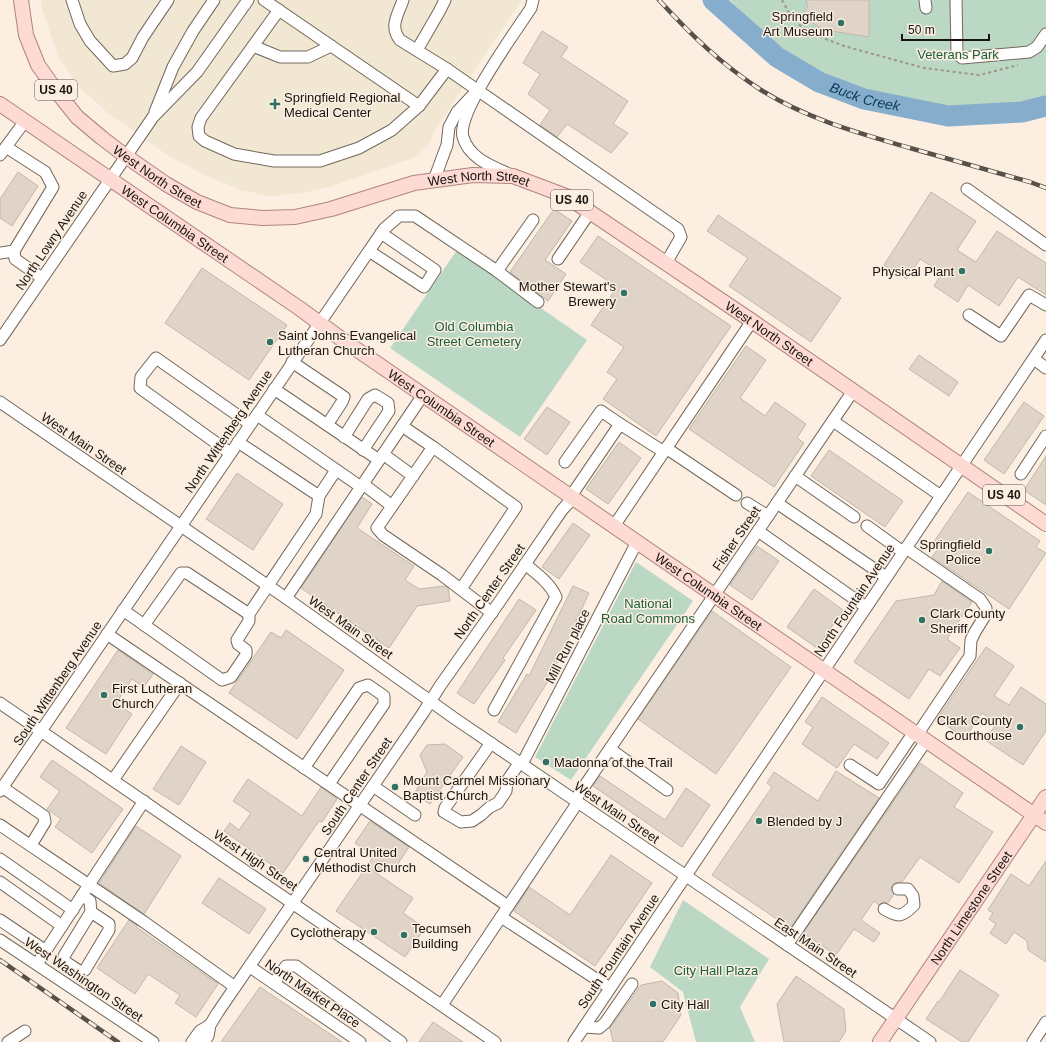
<svg xmlns="http://www.w3.org/2000/svg" width="1046" height="1042" viewBox="0 0 1046 1042" font-family="Helvetica,sans-serif">
<rect width="100%" height="100%" fill="#fcefe2"/>
<!-- medical -->
<polygon fill="#f1e7d2" points="41,0 522,0 458,95 436,129 429,144 416,157 332,186 304,193 270,196 240,190 202,174 166,154 108,113 79,87 58,56 42,8"/>
<!-- green -->
<g fill="#bbd8c5">
<polygon points="730,0 1046,0 1046,96 1019,102 952,109 858,87 814,70 766,36"/>
<polygon points="457,250 587,340 520,437 390,348"/>
<polygon points="636,562 693,601 571,780 535,757"/>
<polygon points="683,900 769,959 740,1007 755,1042 696,1042 683,992 650,967"/>
</g>
<g fill="none" stroke-linecap="round" stroke-linejoin="round">
<!-- river -->
<path stroke="#87adcc" stroke-width="21" id="s1" d="M713,0L777,57L819,82L864,99L948,116L1022,112L1046,106"/>
</g>
<!-- building -->
<g fill="#e0d3c7" stroke="#c3b7ab">
<polygon points="806,0 869,0 869,37 825,30 802,17 808,6"/>
<polygon points="542,31 568,47 561,57 628,101 613,124 628,133 611,153 567,124 557,137 540,125 550,110 528,94 540,74 523,63"/>
<polygon points="18,172 38,186 12,226 0,218 0,199"/>
<polygon points="931,192 976,221 957,250 976,262 997,231 1046,263 1046,295 1018,277 999,306 968,285 958,302 934,286 942,273 920,259 907,279 884,265"/>
<polygon points="554,209 572,221 545,260 566,274 548,301 510,272"/>
<polygon points="718,215 841,298 811,342 729,286 748,258 707,231"/>
<polygon points="598,236 731,326 656,436 603,399 617,379 607,372 624,347 591,325 617,287 580,262"/>
<polygon points="202,268 287,325 249,380 165,323"/>
<polygon points="746,346 766,360 740,398 765,416 775,402 806,424 797,438 804,443 774,487 689,429"/>
<polygon points="919,355 958,382 949,396 909,369"/>
<polygon points="1024,402 1044,416 1004,474 984,460"/>
<polygon points="547,407 570,422 547,455 524,439"/>
<polygon points="619,442 641,458 608,504 586,489"/>
<polygon points="829,450 903,501 885,527 811,476"/>
<polygon points="1046,456 1046,505 1024,490"/>
<polygon points="237,473 283,504 253,550 206,519"/>
<polygon points="968,492 1040,541 1036,547 1046,553 1009,609 932,557 937,550 935,548 937,542 935,540"/>
<polygon points="362,497 372,504 357,528 414,566 405,580 419,589 445,586 448,588 450,601 417,606 389,648 301,588"/>
<polygon points="573,523 590,535 559,579 542,567"/>
<polygon points="757,546 779,561 752,600 730,585"/>
<polygon points="942,581 972,602 947,639 960,648 940,676 929,669 909,699 854,662 896,601 934,595"/>
<polygon points="573,586 589,593 551,676 516,733 498,722 527,674 529,676"/>
<polygon points="814,589 843,610 817,648 787,627"/>
<polygon points="519,599 536,610 503,658 505,660 474,704 457,693"/>
<polygon points="712,611 791,667 716,774 638,719"/>
<polygon points="286,630 344,670 297,739 229,693 271,632 281,638"/>
<polygon points="986,647 1014,666 994,696 1009,705 1021,687 1046,704 1046,731 1023,765 985,740 997,723 982,713 965,738 937,719"/>
<polygon points="118,650 153,674 144,687 132,679 116,703 132,714 106,754 66,728"/>
<polygon points="822,697 889,743 877,759 854,744 837,768 802,744 813,727 805,722"/>
<polygon points="445,744 463,757 430,804 414,794 427,772 420,755 427,745"/>
<polygon points="181,746 206,762 179,805 153,789"/>
<polygon points="52,760 123,809 92,853 55,827 61,819 47,809 60,791 40,777"/>
<polygon points="920,763 963,793 954,807 993,832 959,883 920,857 902,882 895,883 892,885 891,889 894,894 888,903 884,902 879,905 874,901 861,920 880,933 874,942 854,929 836,955 803,933"/>
<polygon points="836,771 879,798 790,928 712,875 772,787 767,783 774,772 818,801"/>
<polygon points="600,776 665,820 686,788 710,805 682,847 593,786"/>
<polygon points="248,779 302,816 321,787 337,799 322,822 319,821 283,873 224,831 230,823 239,830 251,813 233,801"/>
<polygon points="370,821 409,847 397,865 373,871 413,898 403,913 425,928 405,957 336,911 374,856 355,843"/>
<polygon points="136,826 181,856 144,914 99,883"/>
<polygon points="611,855 652,883 595,966 514,911 529,887 570,915"/>
<polygon points="1046,861 1046,962 1028,950 1027,941 1014,932 1006,944 990,933 996,924 989,919 993,913 988,910 1011,874 1029,886"/>
<polygon points="219,878 266,909 249,934 202,903"/>
<polygon points="129,920 137,925 136,927 218,984 196,1017 175,1003 180,995 148,974 135,994 97,968"/>
<polygon points="960,970 999,995 968,1042 962,1042 926,1019 938,1001 939,1002"/>
<polygon points="796,976 844,1009 846,1031 839,1042 784,1042 777,1004"/>
<polygon points="662,981 678,993 681,1015 663,1042 613,1042 610,1028 641,985"/>
<polygon points="260,987 342,1042 221,1042"/>
<polygon points="433,1022 463,1042 419,1042"/>
</g>
<g fill="none" stroke-linecap="round" stroke-linejoin="round">
<!-- minor casing -->
<g stroke="#73685d" stroke-width="13">
<g id="minor">
<polyline points="72,0 80,24 90,41 113,66 125,64 132,58 143,37 168,0"/>
<polyline points="264,0 419,106"/>
<path d="M403,0C398,15 389,26 400,40L447,69L678,229L681,237L666,263"/>
<polyline points="925,0 926,8"/>
<polyline points="956,0 957,54 962,58 1029,52 1037,47 1046,34"/>
<polyline points="279,10 201,118 198,127 199,136 205,141 234,154 274,161 320,161 359,148 392,130 419,106 447,69"/>
<polyline points="253,46 280,57 308,57 331,46"/>
<polyline points="417,50 439,12 445,0"/>
<polyline points="155,112 173,67 193,31 214,0"/>
<polyline points="0,155 25,121"/>
<path d="M509,174C491,166 469,158 463,137C456,113 516,31 531,8L533,0"/>
<polyline points="434,180 447,145 449,127 457,112 473,95"/>
<polyline points="967,189 1046,245"/>
<polyline points="14,251 15,259 42,278"/>
<polyline points="369,251 424,287 435,270 381,233"/>
<polyline points="0,253 14,251 53,187 45,172 6,147"/>
<polyline points="558,259 590,212"/>
<polyline points="497,271 538,302"/>
<polyline points="969,315 1001,336 1029,295 1046,305"/>
<polyline points="0,340 153,117 197,72 248,0"/>
<polyline points="1034,359 1046,368"/>
<polyline points="292,362 344,397 342,402 327,425"/>
<polyline points="274,389 379,460"/>
<polyline points="0,402 286,598 454,718 930,1042"/>
<polyline points="257,415 361,487"/>
<polyline points="833,421 941,496"/>
<polyline points="620,424 664,452"/>
<polyline points="402,426 433,447"/>
<polyline points="344,437 368,399 375,395 388,403 389,411 363,450"/>
<polyline points="666,448 736,495"/>
<polyline points="230,453 140,388 141,377 156,358 250,424"/>
<polyline points="383,454 413,476"/>
<polyline points="565,462 601,411 620,424 571,496"/>
<polyline points="1021,474 1046,436"/>
<polyline points="795,476 854,517"/>
<polyline points="363,484 392,506"/>
<polyline points="319,496 336,470"/>
<polyline points="747,503 768,516"/>
<polyline points="777,503 886,577"/>
<polyline points="614,526 752,321"/>
<polyline points="867,526 903,552"/>
<polyline points="758,531 866,607"/>
<polyline points="906,548 980,599 986,608 986,614 975,632 971,640 970,656 917,735"/>
<polyline points="461,589 516,507 433,447 377,528 383,535 442,575 492,613"/>
<polyline points="286,598 423,395"/>
<polyline points="123,610 222,680 231,677 246,655 246,650 238,644 237,640 249,621 249,614 316,514 319,496 238,442"/>
<polyline points="144,625 181,573 187,573 249,614"/>
<polyline points="107,634 508,906"/>
<polyline points="0,703 495,1042"/>
<path d="M494,710L556,597C550,583 537,574 525,564"/>
<polyline points="491,743 445,808 444,812 461,822 472,821 481,815 490,807 498,803 506,791 507,781 520,762"/>
<polyline points="610,749 667,790"/>
<polyline points="522,764 637,542"/>
<polyline points="850,765 879,784 914,732"/>
<polyline points="304,768 359,688 368,685 384,696 384,704 329,784"/>
<polyline points="113,780 180,683"/>
<polyline points="373,786 415,815"/>
<polyline points="2,787 44,816 45,822 31,845"/>
<polyline points="0,791 384,229 399,216 415,216 497,271 533,220"/>
<polyline points="575,800 853,391"/>
<polyline points="0,825 144,922 235,987"/>
<polyline points="0,859 73,910"/>
<polyline points="0,882 62,926"/>
<polyline points="82,895 90,901 91,912 64,956 64,961 81,972 85,970 109,930 109,924 91,912"/>
<path d="M884,909C899,918 902,917 914,905L913,896L908,889H898"/>
<polyline points="501,917 610,988"/>
<polyline points="0,920 46,951"/>
<polyline points="0,940 153,1042"/>
<polyline points="787,945 926,741"/>
<polyline points="37,964 144,801"/>
<polyline points="250,967 360,1042"/>
<polyline points="274,983 286,966 296,966 401,1042"/>
<polyline points="442,1005 578,802"/>
<polyline points="584,1027 599,1028 605,1023 632,984"/>
<polyline points="8,1042 25,1031"/>
<polyline points="192,1042 200,1031 210,1025"/>
<polyline points="204,1042 208,1036 210,1025 218,1012 423,713 440,686 500,601 562,510 573,498"/>
<polyline points="574,1042 1046,340"/>
<polyline points="1033,1042 1046,1022"/>
</g>
</g>
<!-- major casing -->
<g stroke="#ae857d" stroke-width="16">
<g id="major">
<path id="s2" d="M21,0L26,35L38,65L57,92L77,117L102,138L127,157L166,184L197,202L230,215L263,218L295,217L331,209L414,183L473,175L513,176L566,196L752,321L1046,524"/>
<path id="s3" d="M0,104L299,308L340,338L1046,823"/>
<path id="s4" d="M880,1042L1046,797"/>
</g>
</g>
<!-- path -->
<polyline stroke="#9d948b" stroke-width="2" stroke-dasharray="3 3" stroke-linecap="butt" points="782,0 789,13 798,24 818,36 844,46 924,68 979,75 1018,65"/>
<!-- minor -->
<use href="#minor" stroke="#fff" stroke-width="11"/>
<!-- major -->
<use href="#major" stroke="#fedad4" stroke-width="14"/>
<!-- rail casing -->
<g stroke="#58514b" stroke-width="4.5">
<g id="rail">
<path d="M659,0C691,35 721,64 761,90C807,119 859,133 910,148C950,159 990,171 1030,182L1046,188"/>
<polyline points="0,960 118,1042"/>
</g>
</g>
<!-- rail -->
<use href="#rail" stroke="#fcefe2" stroke-width="3" stroke-dasharray="9" stroke-linecap="butt"/>
</g>
<!-- markers -->
<g fill="#307263" stroke="#fcefe2" stroke-width="1.5">
<circle cx="841" cy="23" r="4"/>
<path d="M273 98h4v4h4v4h-4v4h-4v-4h-4v-4h4z"/>
<circle cx="962" cy="271" r="4"/>
<circle cx="624" cy="293" r="4"/>
<circle cx="270" cy="342" r="4"/>
<circle cx="989" cy="551" r="4"/>
<circle cx="922" cy="620" r="4"/>
<circle cx="104" cy="695" r="4"/>
<circle cx="1020" cy="727" r="4"/>
<circle cx="546" cy="762" r="4"/>
<circle cx="395" cy="787" r="4"/>
<circle cx="759" cy="821" r="4"/>
<circle cx="306" cy="859" r="4"/>
<circle cx="374" cy="932" r="4"/>
<circle cx="404" cy="935" r="4"/>
<circle cx="653" cy="1004" r="4"/>
</g>
<g text-anchor="middle" stroke-width="3" stroke-linejoin="round" paint-order="stroke">
<!-- shield labels -->
<g fill="#fcefe2" stroke="#5c564f" stroke-width="1">
<rect x="35" y="80" width="42" height="20" rx="3"/>
<rect x="551" y="190" width="42" height="20" rx="3"/>
<rect x="983" y="485" width="42" height="20" rx="3"/>
</g>
<g font-size="12" font-weight="bold" fill="#181410">
<text x="56" y="94">US 40</text>
<text x="572" y="204">US 40</text>
<text x="1004" y="499">US 40</text>
</g>
<!-- poi labels -->
<g font-size="13" fill="#181410" stroke="#fcefe2" text-anchor="start">
<text x="833" y="21" text-anchor="end">Springfield<tspan x="833" dy="15">Art Museum</tspan></text>
<text x="284" y="102">Springfield Regional<tspan x="284" dy="15">Medical Center</tspan></text>
<text x="954" y="276" text-anchor="end">Physical Plant</text>
<text x="616" y="291" text-anchor="end">Mother Stewart's<tspan x="616" dy="15">Brewery</tspan></text>
<text x="278" y="340">Saint Johns Evangelical<tspan x="278" dy="15">Lutheran Church</tspan></text>
<text x="981" y="549" text-anchor="end">Springfield<tspan x="981" dy="15">Police</tspan></text>
<text x="930" y="618">Clark County<tspan x="930" dy="15">Sheriff</tspan></text>
<text x="112" y="693">First Lutheran<tspan x="112" dy="15">Church</tspan></text>
<text x="1012" y="725" text-anchor="end">Clark County<tspan x="1012" dy="15">Courthouse</tspan></text>
<text x="554" y="767">Madonna of the Trail</text>
<text x="403" y="785">Mount Carmel Missionary<tspan x="403" dy="15">Baptist Church</tspan></text>
<text x="767" y="826">Blended by J</text>
<text x="314" y="857">Central United<tspan x="314" dy="15">Methodist Church</tspan></text>
<text x="412" y="933">Tecumseh<tspan x="412" dy="15">Building</tspan></text>
<text x="366" y="937" text-anchor="end">Cyclotherapy</text>
<text x="661" y="1009">City Hall</text>
</g>
<!-- park labels -->
<g font-size="13" fill="#185f3c" stroke="#fcefe2">
<text x="958" y="59">Veterans Park</text>
<text x="474" y="331">Old Columbia<tspan x="474" dy="15">Street Cemetery</tspan></text>
<text x="648" y="608">National<tspan x="648" dy="15">Road Commons</tspan></text>
<text x="716" y="975">City Hall Plaza</text>
</g>
<!-- street labels -->
<g font-size="13" fill="#181410" stroke="#fcefe2">
<text dy="5" stroke="none"><textPath href="#s2" startOffset="233">West North Street</textPath></text>
<text dy="5" stroke="none"><textPath href="#s2" startOffset="570">West North Street</textPath></text>
<text dy="5" stroke="none"><textPath href="#s3" startOffset="212">West Columbia Street</textPath></text>
<text transform="translate(51 240) rotate(-56)" y="5">North Lowry Avenue</text>
<text dy="5" stroke="none"><textPath href="#s2" startOffset="906">West North Street</textPath></text>
<text dy="5" stroke="none"><textPath href="#s3" startOffset="536">West Columbia Street</textPath></text>
<text transform="translate(228 431) rotate(-56)" y="5">North Wittenberg Avenue</text>
<text transform="translate(84 443) rotate(34)" y="5">West Main Street</text>
<text transform="translate(736 538) rotate(-56)" y="5">Fisher Street</text>
<text transform="translate(489 591) rotate(-55)" y="5">North Center Street</text>
<text dy="5" stroke="none"><textPath href="#s3" startOffset="860">West Columbia Street</textPath></text>
<text transform="translate(854 600) rotate(-56)" y="5">North Fountain Avenue</text>
<text transform="translate(351 627) rotate(35)" y="5">West Main Street</text>
<text transform="translate(567 646) rotate(-63)" y="5">Mill Run place</text>
<text transform="translate(57 683) rotate(-56)" y="5">South Wittenberg Avenue</text>
<text transform="translate(356 786) rotate(-56)" y="5">South Center Street</text>
<text transform="translate(617 812) rotate(34)" y="5">West Main Street</text>
<text transform="translate(256 860) rotate(34)" y="5">West High Street</text>
<text dy="5" stroke="none"><textPath href="#s4" startOffset="162">North Limestone Street</textPath></text>
<text transform="translate(816 947) rotate(34)" y="5">East Main Street</text>
<text transform="translate(618 951) rotate(-56)" y="5">South Fountain Avenue</text>
<text transform="translate(84 979) rotate(34)" y="5">West Washington Street</text>
<text transform="translate(313 993) rotate(34)" y="5">North Market Place</text>
</g>
<!-- water labels -->
<g font-size="14" font-style="italic" fill="#0a3a58" stroke="#fcefe2">
<text dy="5" stroke="none"><textPath href="#s1" startOffset="183">Buck Creek</textPath></text>
</g>
</g>
<!-- scale -->
<path d="M902 34v6h87v-6" fill="none" stroke="#181410" stroke-width="2"/>
<text x="908" y="34" font-size="12" fill="#181410" stroke="#fcefe2" stroke-width="3" paint-order="stroke">50 m</text>
</svg>
